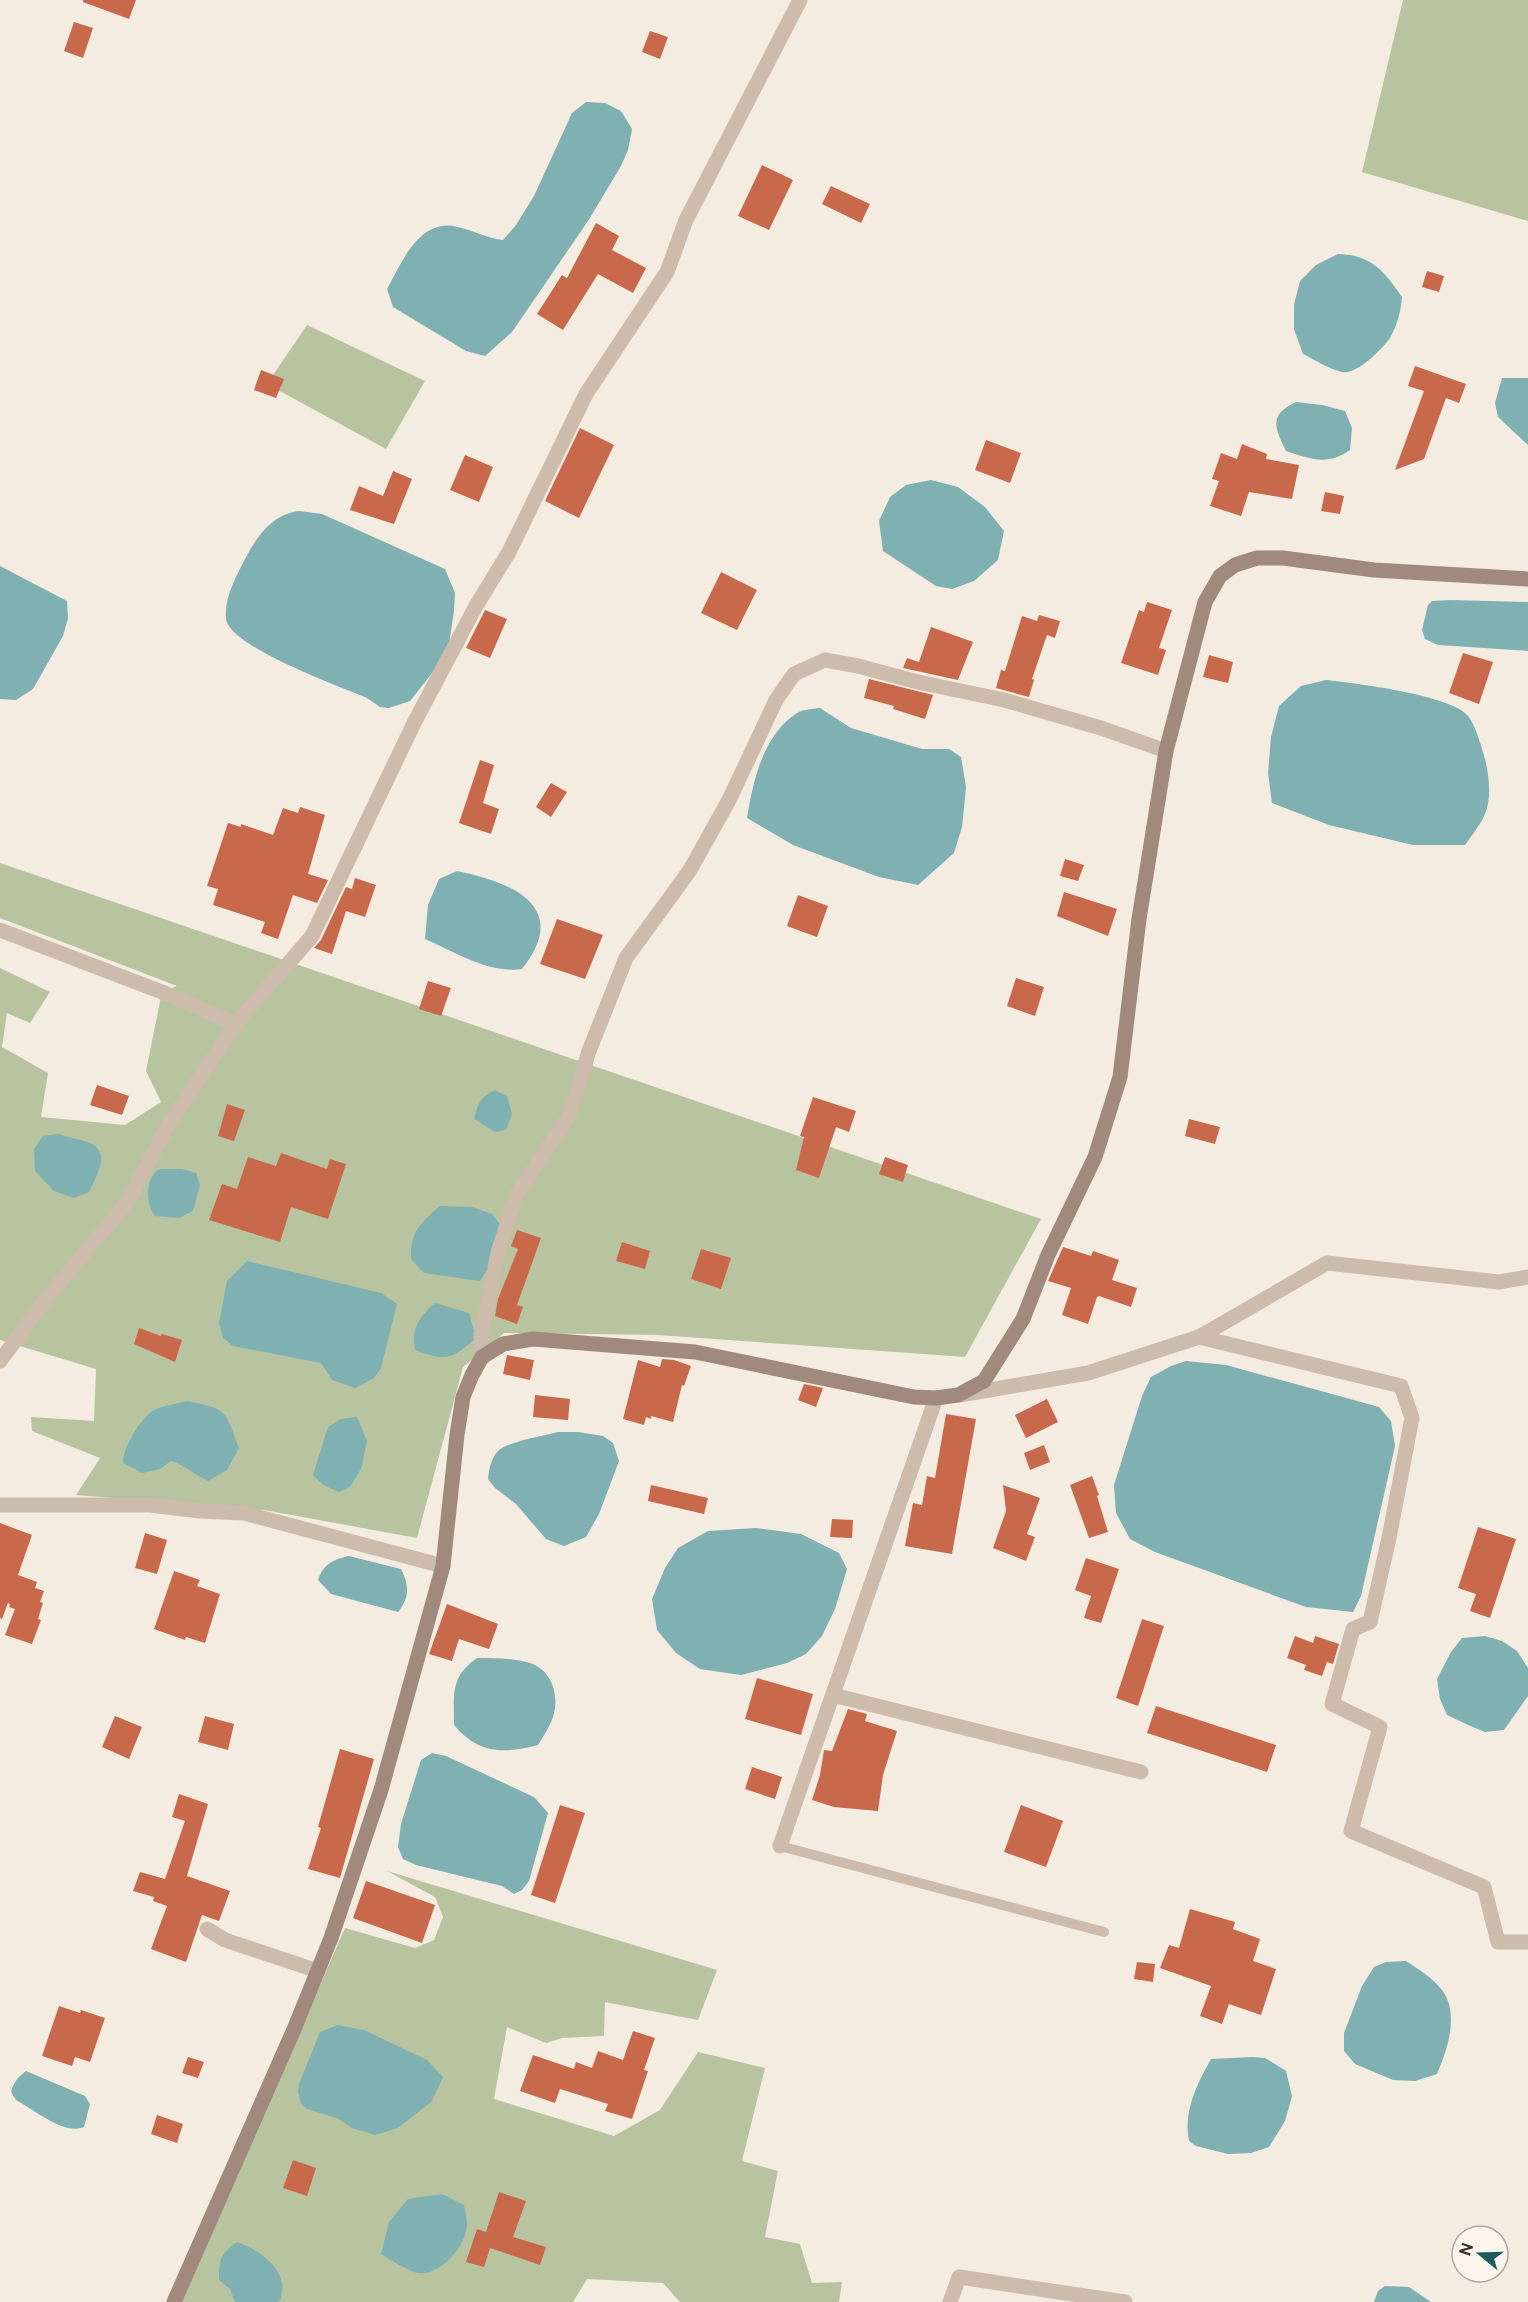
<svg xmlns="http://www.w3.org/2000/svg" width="1528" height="2302" viewBox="0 0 1528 2302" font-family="'Public Sans',sans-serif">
<rect width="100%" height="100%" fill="#f4ebe1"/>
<!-- green -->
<g fill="#b8c4a0">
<polygon points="1403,0 1528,0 1528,221 1362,172"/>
<polygon points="307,325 425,381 386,449 267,384"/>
<polygon points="0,863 1041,1219 965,1357 658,1335 504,1333 463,1367 417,1538 264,1510 76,1495 100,1458 32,1431 31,1417 94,1421 96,1369 0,1340 0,968 50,992 30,1023 7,1013 2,1047 48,1073 41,1117 125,1125 161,1102 146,1071 162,992 177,986 0,918"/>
<polygon points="387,1871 717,1970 698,2020 605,2002 604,2036 562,2038 546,2043 507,2027 494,2099 614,2136 660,2110 698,2052 765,2068 742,2161 778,2171 765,2237 800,2244 812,2283 842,2282 839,2302 680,2302 663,2283 587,2279 573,2302 181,2302 345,1928 415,1948 434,1940 443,1917 435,1897"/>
</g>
<!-- water -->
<g fill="#7fb0b2">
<path d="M586,102L605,103L621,111L632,129L628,150L621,166L588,221L512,332L485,356L466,351L393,307L387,289C401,264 418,221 453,226C471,229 486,238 503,240L516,225L534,196L572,113Z"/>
<path d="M1338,254C1372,255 1384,271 1402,297C1401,311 1397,325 1390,338C1382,349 1357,375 1342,372C1329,369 1315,360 1303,354L1294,329V305L1300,281L1316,265Z"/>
<polygon points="1502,378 1528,378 1528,445 1498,417 1495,403"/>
<path d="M1296,402L1322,405L1345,411L1352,428L1350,450C1327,466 1311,459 1286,451C1275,428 1268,415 1296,402Z"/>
<polygon points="931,480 958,487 985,507 1004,531 998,560 974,581 952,589 936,586 883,551 879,521 890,497 906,485"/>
<path d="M299,511L322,514L445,569L455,593L454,611L449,644L433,672L410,701L389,708L380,707L367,698C341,687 227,646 226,618C224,597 237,575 246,557C258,535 273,514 299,511Z"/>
<polygon points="0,566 67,601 68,618 63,636 33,689 16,700 0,699"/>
<polygon points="1450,600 1528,602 1528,651 1438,645 1425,639 1422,630 1428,605 1432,601"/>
<path d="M1326,680C1354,683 1452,695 1468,716C1475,724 1482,748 1485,759C1489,776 1492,797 1485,814C1481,824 1472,835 1465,845H1413L1329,825L1272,803L1268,773L1271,737L1279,706L1301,686Z"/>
<path d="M820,708L851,728L922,749H949L961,757L966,787L962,827L954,853L918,885L879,877L793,845L747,818C753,781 763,735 797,713C803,709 813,709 820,708Z"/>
<path d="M457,871C511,882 572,906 522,969C489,974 455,952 425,939L428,905L439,879Z"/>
<path d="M495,1090L507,1096L512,1114L506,1130L495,1132L474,1119C477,1105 481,1096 495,1090Z"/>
<path d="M58,1134C69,1138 82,1139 92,1144C111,1154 95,1179 89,1192L74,1198L54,1191L35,1171L34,1149L43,1136Z"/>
<path d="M160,1169H182L196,1173L200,1185L193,1211L179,1218L155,1216C145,1204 145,1176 160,1169Z"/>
<path d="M440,1206L472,1207L492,1214L502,1227L488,1268L480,1281L424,1273L411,1259C410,1232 420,1223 440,1206Z"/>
<polygon points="247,1261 381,1293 397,1304 381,1368 374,1378 355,1388 332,1380 321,1363 233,1346 223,1338 219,1323 227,1281"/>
<path d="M435,1303L469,1313L476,1338C450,1360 449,1361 416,1351C409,1332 420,1315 435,1303Z"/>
<polygon points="1186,1361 1226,1365 1379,1407 1391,1421 1395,1446 1361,1596 1353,1612 1306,1607 1155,1552 1130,1539 1116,1513 1114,1485 1142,1396 1151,1377 1171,1366"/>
<path d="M187,1401C228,1409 225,1410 239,1448L227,1470L208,1481C194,1475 187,1466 171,1461L160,1469L142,1473L123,1463C122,1449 142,1416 154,1410C164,1405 177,1404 187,1401Z"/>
<polygon points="357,1417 367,1441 361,1469 350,1487 339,1492 323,1485 313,1475 328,1427 341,1419"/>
<path d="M558,1432H578L603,1436L613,1443L619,1461L599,1514L586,1537L564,1546L546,1539L516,1504L495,1488L488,1479C489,1470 491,1458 498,1451C509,1441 543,1436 558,1432Z"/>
<polygon points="756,1528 801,1534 839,1553 847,1569 835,1609 822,1636 806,1654 787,1663 741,1675 700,1669 676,1653 657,1630 652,1599 665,1568 678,1548 708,1531"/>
<path d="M349,1556L401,1569C409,1585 410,1597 398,1612L331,1594L318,1580C323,1564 334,1559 349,1556Z"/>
<polygon points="1485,1636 1502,1641 1517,1651 1528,1668 1528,1696 1504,1730 1485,1732 1468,1725 1447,1715 1440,1699 1437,1679 1451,1652 1462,1638"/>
<path d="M477,1658C495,1658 517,1658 533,1664C542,1668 549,1676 552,1684C561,1709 551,1724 538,1745C504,1754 478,1754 454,1725C454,1694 450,1677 477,1658Z"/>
<polygon points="432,1753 446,1756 534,1797 548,1813 529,1881 522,1890 514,1894 502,1886 416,1865 403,1859 398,1847 401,1824 421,1760"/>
<path d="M1406,1961C1418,1969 1433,1978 1442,1990C1460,2014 1447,2050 1437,2074L1415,2081L1393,2080L1355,2064L1344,2051V2033L1362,1986L1374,1967L1386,1962Z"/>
<polygon points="338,2025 364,2030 427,2060 443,2077 432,2101 398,2128 375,2135 352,2128 337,2118 307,2109 301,2104 298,2092 299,2084 320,2032"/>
<path d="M1253,2057L1265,2058L1286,2071L1292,2096L1285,2121L1269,2147L1251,2153L1228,2154L1196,2146L1189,2141C1183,2111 1197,2084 1211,2059Z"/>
<path d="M26,2071L85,2096L90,2104L84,2127C65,2136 33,2109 16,2100L11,2092C14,2082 17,2078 26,2071Z"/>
<path d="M442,2194L464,2205C465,2211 467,2218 467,2224C467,2246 438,2280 414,2272C403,2268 391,2260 381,2254L389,2222L408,2199Z"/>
<path d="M237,2242C255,2248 279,2263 282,2284C283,2289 281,2295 281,2299L277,2302H235L230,2289L219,2280C219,2260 220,2254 237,2242Z"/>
<polygon points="1385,2286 1409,2287 1431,2302 1374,2302 1378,2291"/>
</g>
<!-- building -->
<g fill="#c8694b">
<polygon points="83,0 136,0 129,19 83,2"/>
<polygon points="74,22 93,28 83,58 64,51"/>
<polygon points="650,31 668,37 660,59 642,52"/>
<polygon points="762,165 793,180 769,230 738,216"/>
<polygon points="831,186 870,204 861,223 822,204"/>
<polygon points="596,223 619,236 612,250 646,268 633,293 598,274 563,330 537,314 562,275 567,278"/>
<polygon points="1427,271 1444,276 1439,292 1422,287"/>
<polygon points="1415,366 1466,384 1459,403 1446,398 1424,459 1395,470 1424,391 1408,386"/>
<polygon points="261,370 284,379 276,398 254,390"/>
<polygon points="580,428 614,445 579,518 545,501"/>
<polygon points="986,440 1021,453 1010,483 975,470"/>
<polygon points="1242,444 1267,454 1266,459 1299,465 1292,499 1249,492 1241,516 1210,506 1219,481 1212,479 1221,453 1237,459"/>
<polygon points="465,455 493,467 479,502 450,490"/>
<polygon points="393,471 412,479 394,524 350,510 359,486 383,496"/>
<polygon points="1325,492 1344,496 1340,514 1321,511"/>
<polygon points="721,572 757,590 737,630 701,613"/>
<polygon points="1147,602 1172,610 1159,648 1166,650 1158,675 1121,663 1139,610 1144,612"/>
<polygon points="485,610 507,619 490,658 466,648"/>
<polygon points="1039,615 1060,621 1055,638 1047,635 1032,679 1034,680 1029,697 996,688 1001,670 1005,671 1022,616 1037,621"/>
<polygon points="931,627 973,642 958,680 903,668 907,658 919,662"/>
<polygon points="1463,653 1493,662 1479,704 1449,693"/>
<polygon points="1209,655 1233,662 1228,683 1203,677"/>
<polygon points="869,679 933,695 925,719 893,709 894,706 864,698"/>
<polygon points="480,760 494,765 483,803 499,809 491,834 459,823"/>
<polygon points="551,783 567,792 551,817 536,807"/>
<polygon points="300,807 325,815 308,874 328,880 317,903 293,895 278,939 261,933 265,922 213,905 218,889 207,886 228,823 241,827 241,824 273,835 283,808 298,813"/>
<polygon points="1065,859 1084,865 1078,881 1060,876"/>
<polygon points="355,878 376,885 365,917 346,911 332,954 314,948 321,940 346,887 352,889"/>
<polygon points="1064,892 1117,909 1108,936 1057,916"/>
<polygon points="798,895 828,906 817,937 787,926"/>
<polygon points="557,919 603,935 585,979 540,964"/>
<polygon points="1016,978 1044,987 1035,1016 1007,1006"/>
<polygon points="428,981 451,988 441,1016 419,1009"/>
<polygon points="97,1085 129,1096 122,1115 90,1105"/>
<polygon points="813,1097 856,1111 849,1132 836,1127 819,1178 796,1170 804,1137 800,1136"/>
<polygon points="227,1104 245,1110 234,1141 218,1136"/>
<polygon points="1189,1119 1220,1127 1215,1144 1185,1136"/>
<polygon points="281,1153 327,1169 330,1159 346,1164 328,1219 291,1207 280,1242 209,1220 222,1184 237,1189 248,1157 276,1166"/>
<polygon points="885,1157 908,1165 903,1182 879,1174"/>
<polygon points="517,1230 541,1238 517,1305 523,1307 517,1324 495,1316 498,1299 518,1249 511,1246"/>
<polygon points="622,1242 650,1251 645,1269 616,1261"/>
<polygon points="1063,1247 1091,1256 1093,1251 1119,1260 1112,1280 1137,1288 1131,1307 1099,1296 1097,1297 1088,1324 1062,1315 1071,1288 1048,1281"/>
<polygon points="701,1249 731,1258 721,1289 691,1279"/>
<polygon points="139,1328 161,1336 162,1334 182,1340 175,1362 134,1344"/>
<polygon points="507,1355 534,1360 530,1380 503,1374"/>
<polygon points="662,1359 674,1360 691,1366 684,1386 682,1385 673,1422 651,1416 651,1419 646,1417 644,1425 623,1419 638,1360 660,1367"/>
<polygon points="804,1384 823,1388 816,1407 798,1400"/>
<polygon points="535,1395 570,1399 568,1420 533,1417"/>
<polygon points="1047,1399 1058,1422 1026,1438 1015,1415"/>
<polygon points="946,1414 976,1419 952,1554 905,1546 913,1503 922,1505 927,1476 935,1478"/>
<polygon points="1044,1445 1050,1462 1030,1470 1024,1453"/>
<polygon points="1092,1476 1099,1495 1097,1496 1108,1532 1089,1538 1070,1485"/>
<polygon points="651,1485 708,1498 704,1514 648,1501"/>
<polygon points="1003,1485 1040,1498 1027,1534 1035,1537 1026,1561 993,1548 1006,1511"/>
<polygon points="832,1519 853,1520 852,1538 830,1537"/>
<polygon points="0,1523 32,1535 18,1575 37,1582 35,1588 44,1591 40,1602 43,1603 38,1619 41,1620 32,1644 5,1635 15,1609 9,1607 10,1604 8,1603 2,1619 0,1618"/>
<polygon points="1478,1527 1516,1539 1490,1618 1470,1611 1476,1594 1458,1588"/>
<polygon points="145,1533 167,1540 157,1574 135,1568"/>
<polygon points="1086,1558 1119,1569 1101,1623 1084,1618 1091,1596 1075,1590"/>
<polygon points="174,1571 200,1580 197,1586 220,1594 205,1643 186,1637 185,1640 154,1629"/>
<polygon points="447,1604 498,1624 489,1649 459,1639 452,1661 429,1654"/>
<polygon points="1142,1619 1164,1626 1138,1706 1116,1698"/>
<polygon points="1295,1636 1313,1643 1315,1636 1339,1644 1333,1664 1327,1662 1322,1676 1304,1670 1306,1665 1287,1658"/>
<polygon points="757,1678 813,1694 801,1735 745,1719"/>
<polygon points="1156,1706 1276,1745 1267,1772 1147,1733"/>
<polygon points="848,1709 867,1714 865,1721 897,1731 883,1775 878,1811 834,1807 812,1800 820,1775 824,1750 832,1751"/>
<polygon points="115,1716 142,1727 129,1759 102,1747"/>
<polygon points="205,1716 234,1724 228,1750 198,1742"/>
<polygon points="340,1749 374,1759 340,1878 308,1869 321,1828 318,1827"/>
<polygon points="752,1767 782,1777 775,1799 745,1789"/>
<polygon points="179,1794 208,1804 187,1876 230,1891 219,1921 202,1915 186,1962 151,1949 167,1906 153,1901 154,1897 133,1891 140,1872 165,1879 185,1821 172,1817"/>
<polygon points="560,1805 585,1813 555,1903 531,1895"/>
<polygon points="1021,1805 1063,1821 1046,1867 1004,1852"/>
<polygon points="366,1881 435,1905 422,1943 353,1918"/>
<polygon points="1190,1909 1235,1922 1233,1929 1260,1939 1253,1961 1276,1969 1261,2015 1229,2004 1222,2024 1200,2016 1211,1986 1160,1968 1169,1945 1179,1948"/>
<polygon points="1137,1962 1155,1964 1153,1982 1134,1979"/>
<polygon points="59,2006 80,2013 81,2010 105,2018 90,2062 75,2057 72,2066 42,2056"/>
<polygon points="633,2031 655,2038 644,2070 648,2071 632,2119 605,2111 608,2104 560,2089 555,2103 520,2091 533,2055 574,2069 576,2062 592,2068 598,2051 623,2060"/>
<polygon points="188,2057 204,2062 198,2078 182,2073"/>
<polygon points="157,2115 183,2124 177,2143 151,2134"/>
<polygon points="293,2160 316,2168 307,2196 283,2188"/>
<polygon points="499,2192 526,2201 513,2237 546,2247 540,2265 490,2248 484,2267 466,2262 477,2229 486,2232"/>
</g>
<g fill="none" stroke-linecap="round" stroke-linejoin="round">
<!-- lane -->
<polyline stroke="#cdbbac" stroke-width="10" points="780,1846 1104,1932"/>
<!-- street -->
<g stroke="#cdbbac" stroke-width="15">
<polyline points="0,930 162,992 236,1024"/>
<polyline points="1199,1337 1401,1386 1412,1418 1389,1538 1370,1622 1353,1629 1332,1704 1380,1727 1351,1831 1484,1887 1498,1942 1528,1942"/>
<polyline points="482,1357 481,1334 499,1249 517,1194 569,1116 589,1051 626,958 690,870 729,800 776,700 794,674 825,660 858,666 918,682 1004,700 1101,728 1166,751"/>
<polyline points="0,1361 43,1303 129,1200 167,1127 236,1024 312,936 414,723 476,606 509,552 586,394 667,272 686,220 800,0"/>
<polyline points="960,1395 1088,1373 1199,1337 1327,1263 1499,1282 1528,1277"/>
<polyline points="0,1505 150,1505 200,1511 244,1513 443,1566"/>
<polyline points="833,1695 1141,1772"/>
<polyline points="780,1846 936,1398"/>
<polyline points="207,1929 225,1940 318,1971"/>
<polyline points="950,2302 959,2277 1125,2302"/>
</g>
<!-- secondary -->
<polyline stroke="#a18a7d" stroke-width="15" points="174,2302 295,2027 331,1938 381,1790 443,1566 457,1435 463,1397 472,1375 482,1357 503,1344 533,1339 695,1352 914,1397 936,1398 958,1395 984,1381 1023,1319 1048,1255 1095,1157 1120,1077 1139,919 1166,751 1205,602 1220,576 1235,565 1257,558 1283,558 1374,570 1528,579"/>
</g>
<!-- north arrow -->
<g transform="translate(1480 2254) rotate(289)"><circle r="28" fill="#fbf5ee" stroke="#aea6a0" stroke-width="1.5"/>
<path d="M0-4.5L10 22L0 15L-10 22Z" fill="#1f5a5e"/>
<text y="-9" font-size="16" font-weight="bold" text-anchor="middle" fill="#3b302b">N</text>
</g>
</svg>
